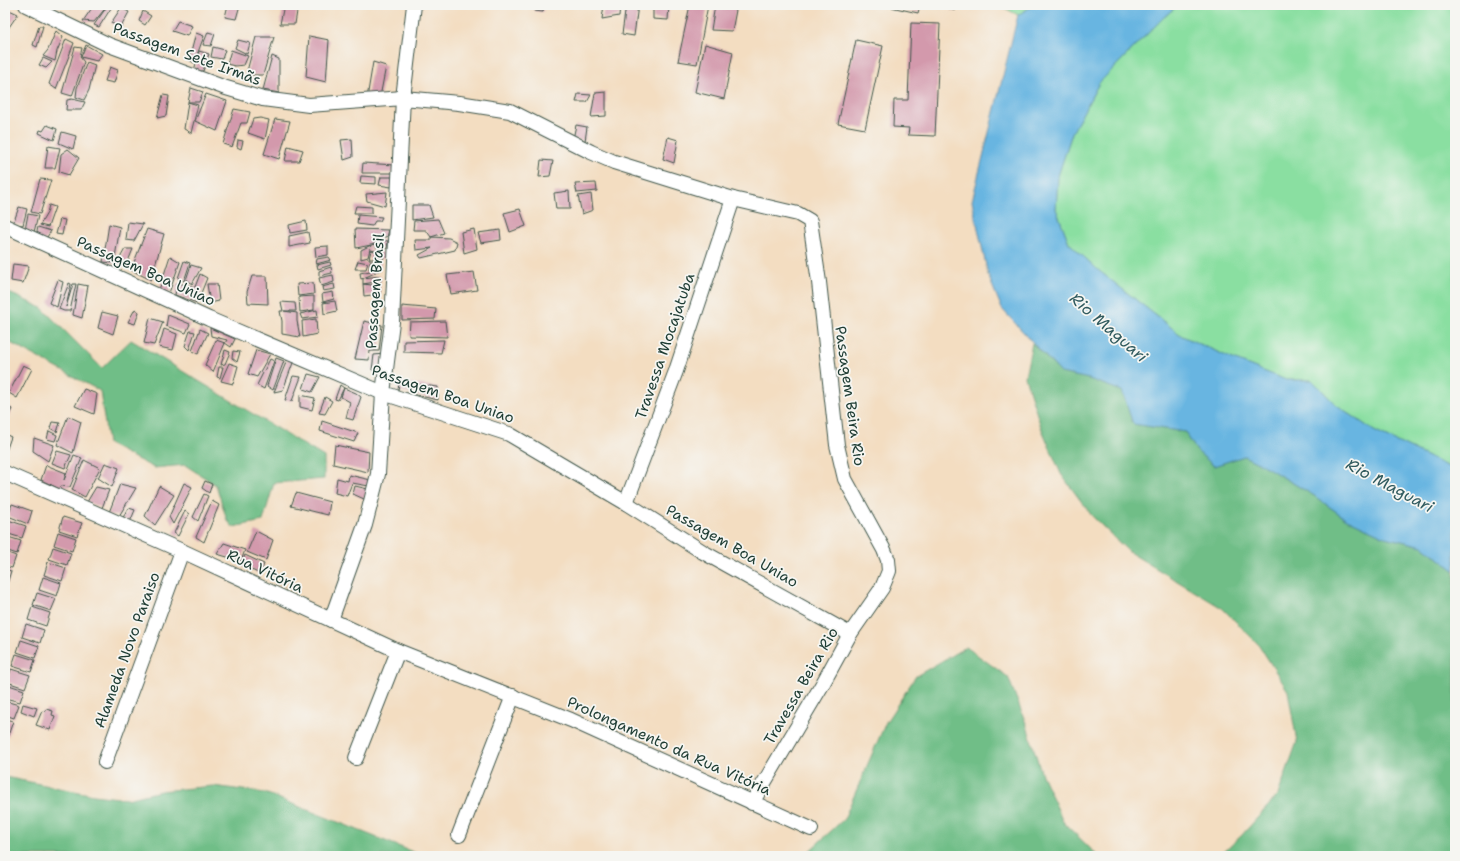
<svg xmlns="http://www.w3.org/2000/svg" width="1460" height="861" viewBox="0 0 1460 861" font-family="'Shantell Sans',sans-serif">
<rect width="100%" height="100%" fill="#f6f6f2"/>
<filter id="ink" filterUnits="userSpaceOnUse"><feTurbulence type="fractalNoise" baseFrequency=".025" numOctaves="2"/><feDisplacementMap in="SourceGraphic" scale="8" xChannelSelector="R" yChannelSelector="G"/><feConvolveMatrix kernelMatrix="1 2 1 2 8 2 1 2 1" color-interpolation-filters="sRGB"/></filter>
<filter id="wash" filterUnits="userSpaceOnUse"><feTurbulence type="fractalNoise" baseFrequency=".012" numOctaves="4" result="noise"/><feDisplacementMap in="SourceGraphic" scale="16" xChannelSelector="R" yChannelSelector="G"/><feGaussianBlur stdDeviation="0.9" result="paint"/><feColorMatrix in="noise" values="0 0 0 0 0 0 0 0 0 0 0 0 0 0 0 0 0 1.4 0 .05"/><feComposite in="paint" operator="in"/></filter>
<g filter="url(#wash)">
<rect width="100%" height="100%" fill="#f3ddc1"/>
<!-- green -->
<g fill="#8adfa1" stroke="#548e6a">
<polygon points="999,5 1034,5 1018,15"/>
<polygon points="1178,5 1455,5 1455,470 1374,431 1334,403 1312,380 1286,380 1233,359 1182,336 1098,270 1069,243 1056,209 1058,176 1072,133 1099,83 1163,18"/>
</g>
<!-- forest -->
<g fill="#6fbe87" stroke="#477e5e">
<polygon points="5,291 42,308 102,368 131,340 324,457 324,479 274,483 263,521 233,527 227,520 216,485 185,465 154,468 108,444 100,391 5,340"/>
<polygon points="1032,343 1061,373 1089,379 1122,391 1133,424 1185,432 1197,451 1214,466 1244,456 1266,467 1313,495 1345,518 1385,537 1423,546 1455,571 1455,856 1220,856 1242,835 1278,795 1297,742 1288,691 1259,645 1222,608 1129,552 1092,516 1061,474 1041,427 1025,377"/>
<polygon points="966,647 1008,677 1027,726 1042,775 1064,823 1098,856 804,856 844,819 886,722 916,676"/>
<polygon points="5,777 94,795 127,799 161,791 213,786 265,793 423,856 5,856"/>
</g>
<!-- water -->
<polygon fill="#67b5e1" stroke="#43798a" points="1034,5 1178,5 1163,18 1099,83 1072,133 1058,176 1056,209 1069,243 1098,270 1182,336 1233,359 1286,380 1312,380 1334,403 1374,431 1455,470 1455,571 1423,546 1385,537 1345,518 1313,495 1266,467 1244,456 1214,466 1197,451 1185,432 1133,424 1122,391 1089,379 1061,373 1002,309 988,275 972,201 1018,15"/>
<g id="blocks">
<!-- building -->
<g fill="#d399ac">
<polygon points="94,5 108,5 94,22 83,21"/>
<polygon points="108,5 113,5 99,27 94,25"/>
<polygon points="228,5 240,5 236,19 225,17"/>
<polygon points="284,5 298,5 295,24 280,24"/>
<polygon points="534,5 544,5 543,12 534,11"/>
<polygon points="604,5 620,5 619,16 602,19"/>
<polygon points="626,5 638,5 634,36 622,34"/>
<polygon points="653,5 669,5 668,20 653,19"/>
<polygon points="690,5 708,5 697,64 678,61"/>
<polygon points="715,5 737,5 732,31 711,30"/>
<polygon points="882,5 920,5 918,13"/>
<polygon points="940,5 957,5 955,11"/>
<polygon points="5,8 18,14 5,33"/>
<polygon points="121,8 129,12 121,27 111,23"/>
<polygon points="143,11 151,16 145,25 139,21"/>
<polygon points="178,21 192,26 187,36 172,31"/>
<polygon points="911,23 940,24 935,136 908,135 909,128 893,127 894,100 908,100"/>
<polygon points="39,26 43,26 37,47 33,45"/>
<polygon points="56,31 63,37 57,51 55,61 43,56 48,50"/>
<polygon points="208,32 215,34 211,46 203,45"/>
<polygon points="196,33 204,36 194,63 189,60"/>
<polygon points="309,36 329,40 326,82 306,77"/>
<polygon points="256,37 274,37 263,75 246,75"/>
<polygon points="66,39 74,43 56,89 49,84"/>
<polygon points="238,40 250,43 247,54 235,48"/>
<polygon points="856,40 883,46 865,129 838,124"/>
<polygon points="705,44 733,52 724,99 695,92"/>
<polygon points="86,45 102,54 97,61 81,57"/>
<polygon points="75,47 82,48 80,57 84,62 72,96 62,93"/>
<polygon points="213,47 225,50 222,59 211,57"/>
<polygon points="231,50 248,56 244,65 235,66 227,64"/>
<polygon points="199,51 209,54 203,71 194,71"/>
<polygon points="272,56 279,59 279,93 263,90"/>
<polygon points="43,58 52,62 46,68 39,65"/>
<polygon points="87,62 95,65 89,90 84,100 76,97 77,88"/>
<polygon points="373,62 386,66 380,97 367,98"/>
<polygon points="110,67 118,70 114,83 105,81"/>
<polygon points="191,88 203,92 199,102 188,102 198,105 191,133 184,129 188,102"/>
<polygon points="606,92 606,116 591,117 595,93"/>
<polygon points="206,94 227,101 217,131 195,121"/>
<polygon points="578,94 591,95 587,102 576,102"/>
<polygon points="163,95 169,96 166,116 157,118"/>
<polygon points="72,99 85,102 81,110 66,110 67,100"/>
<polygon points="234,109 250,112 247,123 241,123 232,147 223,144"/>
<polygon points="260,118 269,120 265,139 248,133 253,119"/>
<polygon points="275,119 290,121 279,159 264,154"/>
<polygon points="47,125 57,129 54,140 39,133 40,130 43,131"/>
<polygon points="576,125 587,127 585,141 573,139"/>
<polygon points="62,132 76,136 73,149 59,143"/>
<polygon points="668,137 678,140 674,163 663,159"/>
<polygon points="352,139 353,157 344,160 341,140"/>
<polygon points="238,140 243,141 241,149 237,147"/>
<polygon points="48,146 60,148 55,168 45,168"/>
<polygon points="288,146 303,150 299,161 285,161"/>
<polygon points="68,149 79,158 69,175 59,172 61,154"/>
<polygon points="541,160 553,161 550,176 539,177"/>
<polygon points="363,163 395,165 392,173 362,173"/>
<polygon points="361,176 376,177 376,184 360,183"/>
<polygon points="381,177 394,177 391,187 379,185"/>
<polygon points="40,179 51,180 40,214 31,212"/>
<polygon points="596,183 597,191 577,193 575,184"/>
<polygon points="569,191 570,209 556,209 554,193"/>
<polygon points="387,192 385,206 367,201 366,194"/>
<polygon points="591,194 593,210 582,214 578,196"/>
<polygon points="49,205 55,207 48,227 40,225 47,213"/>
<polygon points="412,205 429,205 433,217 412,220"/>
<polygon points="356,206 372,207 372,213 354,213"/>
<polygon points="19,207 27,209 23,225 13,224"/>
<polygon points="520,209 526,226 510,232 504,213"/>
<polygon points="28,214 38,216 34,232 25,230"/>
<polygon points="358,215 382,217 380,221 375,221 372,226 357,224"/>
<polygon points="60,219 65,220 62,235 56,234"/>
<polygon points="438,219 444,233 431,237 449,238 457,242 455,250 421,258 419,255 432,248 416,250 415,240 431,240 431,237 426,230 413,230 414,221"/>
<polygon points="306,221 307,230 290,233 289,225"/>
<polygon points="128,222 143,224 134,241 126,240"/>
<polygon points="109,224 120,227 114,263 103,262"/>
<polygon points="38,227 51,231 45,240 35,240"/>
<polygon points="147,229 164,234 151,280 131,270"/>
<polygon points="355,229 389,230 387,237 377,236 375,244 371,245 368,257 361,259 361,250 371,245 356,248"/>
<polygon points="474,229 477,249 464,253 461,232"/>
<polygon points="500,230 501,240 481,243 478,233"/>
<polygon points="308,232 310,243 289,247 289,236"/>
<polygon points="378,240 388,241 387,249 376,247"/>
<polygon points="328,246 328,255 316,257 315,247"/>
<polygon points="125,249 133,249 127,264 120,258"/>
<polygon points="371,250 384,253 383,259 369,259"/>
<polygon points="170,256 180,262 169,293 159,290"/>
<polygon points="329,257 331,260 316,264 317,259"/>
<polygon points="5,261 8,262 5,270"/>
<polygon points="184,261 190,263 184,281 178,278"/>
<polygon points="358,261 368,263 366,269 355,269"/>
<polygon points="370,261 381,262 379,271 369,269"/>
<polygon points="330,262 331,265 318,269 317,265"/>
<polygon points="13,264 29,266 23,283 11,281"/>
<polygon points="191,265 201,268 192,284 186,280"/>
<polygon points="331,267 332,273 319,276 319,271"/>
<polygon points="375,270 375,273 361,279 360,273"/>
<polygon points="474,272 477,290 451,294 447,275"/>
<polygon points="200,274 207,278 197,303 175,295 177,283 195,287"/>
<polygon points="333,275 334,282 321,286 319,278"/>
<polygon points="252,276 267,276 268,304 248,303 247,292"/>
<polygon points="380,276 381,281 363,284 363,278"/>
<polygon points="58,280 63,282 57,307 49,303"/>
<polygon points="69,283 71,284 66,307 73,284 76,284 70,311 64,311 59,309"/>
<polygon points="313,283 314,294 298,296 297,284"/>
<polygon points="78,284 88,286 82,318 73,315"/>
<polygon points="207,284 217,284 219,301 210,303"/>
<polygon points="334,284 335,289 323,291 322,287"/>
<polygon points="363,284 380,286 380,294 364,296"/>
<polygon points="333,292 334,299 323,302 322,294"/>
<polygon points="314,296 314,310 300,312 299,297"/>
<polygon points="335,301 337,311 324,314 323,303"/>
<polygon points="281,302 295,303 296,311 284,311 297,313 297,321 300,337 282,334 282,321 280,311 283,311"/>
<polygon points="402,306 436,309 435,319 402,320"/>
<polygon points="135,309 139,312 135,324 128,322"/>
<polygon points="317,310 318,317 302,319 300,314"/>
<polygon points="102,312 118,316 113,334 98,328"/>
<polygon points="168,315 190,324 186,333 166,326"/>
<polygon points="150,318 163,322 154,345 144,343"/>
<polygon points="316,319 317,334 303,337 302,321"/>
<polygon points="364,321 382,325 379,351 370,351 369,360 355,359"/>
<polygon points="445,321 447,337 409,336 410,322"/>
<polygon points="210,328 235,339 231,347 225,343 227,340 211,336"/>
<polygon points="164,329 177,334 173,350 159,347"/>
<polygon points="200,329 208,333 198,354 192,351"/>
<polygon points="190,331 195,332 189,350 185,346"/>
<polygon points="216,340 225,343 213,372 205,365"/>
<polygon points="444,340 441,353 404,352 404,341"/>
<polygon points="225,350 230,352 225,364 221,365"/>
<polygon points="256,350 270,354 257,377 248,374"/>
<polygon points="233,351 240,352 237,362 232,358"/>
<polygon points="383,354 378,371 372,370 374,355"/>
<polygon points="276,358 284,361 273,390 267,386"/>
<polygon points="270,359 274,361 264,389 257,385"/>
<polygon points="287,360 294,360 283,390 274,392"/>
<polygon points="229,363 238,366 233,384 221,381"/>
<polygon points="23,365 32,369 17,398 9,393"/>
<polygon points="219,367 223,367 220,378 217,377"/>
<polygon points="308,374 320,377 312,392 303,389"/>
<polygon points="293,376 301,377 292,401 285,400"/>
<polygon points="399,382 438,387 438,400 398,391"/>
<polygon points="340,385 344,388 338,400 335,399"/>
<polygon points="344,388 356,393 361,397 353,420 346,418 350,402 341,397"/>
<polygon points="84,389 97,394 94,414 75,406"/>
<polygon points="300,395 315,398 312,410 300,407"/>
<polygon points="325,397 332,401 325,414 319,413"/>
<polygon points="5,405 12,409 8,417 5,414"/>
<polygon points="68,416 81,422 73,453 57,445"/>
<polygon points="322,421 358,433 354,442 320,431"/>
<polygon points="52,422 60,423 57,432 50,428"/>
<polygon points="49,431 57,435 55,441 47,439"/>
<polygon points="5,434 11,437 5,454"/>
<polygon points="34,438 54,445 48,461 33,451"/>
<polygon points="335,445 369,452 368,472 333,464"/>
<polygon points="57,451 71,455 65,468 52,463"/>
<polygon points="74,455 82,458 70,487 61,486 60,489 41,480 46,465 66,473 64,480"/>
<polygon points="84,460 100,468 85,497 72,490"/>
<polygon points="105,463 119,468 112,487 98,478"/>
<polygon points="349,475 371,480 369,486 352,483 347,496 335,493 337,478 348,481"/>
<polygon points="205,481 212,484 209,493 202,488"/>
<polygon points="184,483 192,487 173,524 169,517"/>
<polygon points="120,484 136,488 119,516 108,515"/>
<polygon points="159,486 174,495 155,525 145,516"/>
<polygon points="355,486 368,489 364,499 353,494"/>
<polygon points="96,487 109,490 102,508 87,502"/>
<polygon points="296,493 330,502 328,515 291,506"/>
<polygon points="204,494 208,496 198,521 193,517"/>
<polygon points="212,501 219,505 204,542 196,537"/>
<polygon points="5,503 8,504 5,513"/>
<polygon points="12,504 32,511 28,524 8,516"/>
<polygon points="129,508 135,510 130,522 122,519"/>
<polygon points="185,511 189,514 178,536 174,533"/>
<polygon points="63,517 82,523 77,536 59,530"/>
<polygon points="8,520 26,526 22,538 5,533"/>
<polygon points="256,531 273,540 266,560 247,552"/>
<polygon points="58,532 76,538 72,551 54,545"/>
<polygon points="5,536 21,541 17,554 5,550"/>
<polygon points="224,543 245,550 241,561 217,554"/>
<polygon points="53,547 71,553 67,565 49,559"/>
<polygon points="5,552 16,556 12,568 5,566"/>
<polygon points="245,555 264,564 260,574 241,565"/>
<polygon points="48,562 66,568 62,581 44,575"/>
<polygon points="5,569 11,571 7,584 5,583"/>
<polygon points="43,577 61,583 57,596 39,590"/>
<polygon points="37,593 56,599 51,611 33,605"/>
<polygon points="32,607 50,613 46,626 28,620"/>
<polygon points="26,624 44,630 40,643 22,637"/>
<polygon points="21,640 39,646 35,658 17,652"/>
<polygon points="16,654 35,660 31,672 12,666"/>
<polygon points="11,669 30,675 25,688 7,682"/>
<polygon points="6,684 24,690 20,702 5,698"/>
<polygon points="5,701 19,705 14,718 5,715"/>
<polygon points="23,704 37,708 34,716 21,711"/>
<polygon points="46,709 53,711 52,715 55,716 50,730 36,725 42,711 45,712"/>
<polygon points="5,719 13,721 8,736 5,735"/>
</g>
</g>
</g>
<g filter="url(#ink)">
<use href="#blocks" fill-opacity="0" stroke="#3f5549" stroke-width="1"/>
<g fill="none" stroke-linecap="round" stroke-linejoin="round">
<!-- street casing -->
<g stroke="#3f5549" stroke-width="16">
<g id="street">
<polyline points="26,5 109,45 223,87 263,99 309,105 403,98 459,103 510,111 591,152 614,162 733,199 798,214 810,221 819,282 837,445 845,479 884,550 888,560 889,571 882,588 850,634 822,685 752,803"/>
<polyline points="5,226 209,319 383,393 509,434 626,503 703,552 850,634"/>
<polyline points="5,473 182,551 398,651 571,720 811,829"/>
<polyline points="626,503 676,371 733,199"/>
<polyline points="331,620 365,525 378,474 383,393 392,322 403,98 414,5"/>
<polyline points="356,758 398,651"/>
<polyline points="105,762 182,551"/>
<polyline points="459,835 513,696"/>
</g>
</g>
<!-- street -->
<use href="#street" stroke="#fff" stroke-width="14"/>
</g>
</g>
<g text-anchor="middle" stroke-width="3.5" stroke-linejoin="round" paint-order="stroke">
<!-- street labels -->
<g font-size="15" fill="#1f3d34" stroke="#f6f6f2">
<text transform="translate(187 54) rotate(20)" y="5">Passagem Sete Irmãs</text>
<text transform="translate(146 271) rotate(24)" y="5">Passagem Boa Uniao</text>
<text transform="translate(375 291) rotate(-86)" y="5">Passagem Brasil</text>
<text transform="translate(665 346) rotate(-71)" y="5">Travessa Mocajatuba</text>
<text transform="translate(443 394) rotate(19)" y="5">Passagem Boa Uniao</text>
<text transform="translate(850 396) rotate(82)" y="5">Passagem Beira Rio</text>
<text transform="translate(732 546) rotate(30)" y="5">Passagem Boa Uniao</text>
<text transform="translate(265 571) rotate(25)" y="5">Rua Vitória</text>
<text transform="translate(127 650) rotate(-70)" y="5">Alameda Novo Paraiso</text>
<text transform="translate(801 686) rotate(-60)" y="5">Travessa Beira Rio</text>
<text transform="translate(669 746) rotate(24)" y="5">Prolongamento da Rua Vitória</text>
</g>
<!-- water labels -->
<g font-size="16" font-style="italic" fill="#315b5f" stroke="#f6f6f2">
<text transform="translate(1109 327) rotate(41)" y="6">Rio Maguari</text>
<text transform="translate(1390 485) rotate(28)" y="6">Rio Maguari</text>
</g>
</g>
<!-- margin -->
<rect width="1460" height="861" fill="none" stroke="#f6f6f2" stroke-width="20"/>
</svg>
